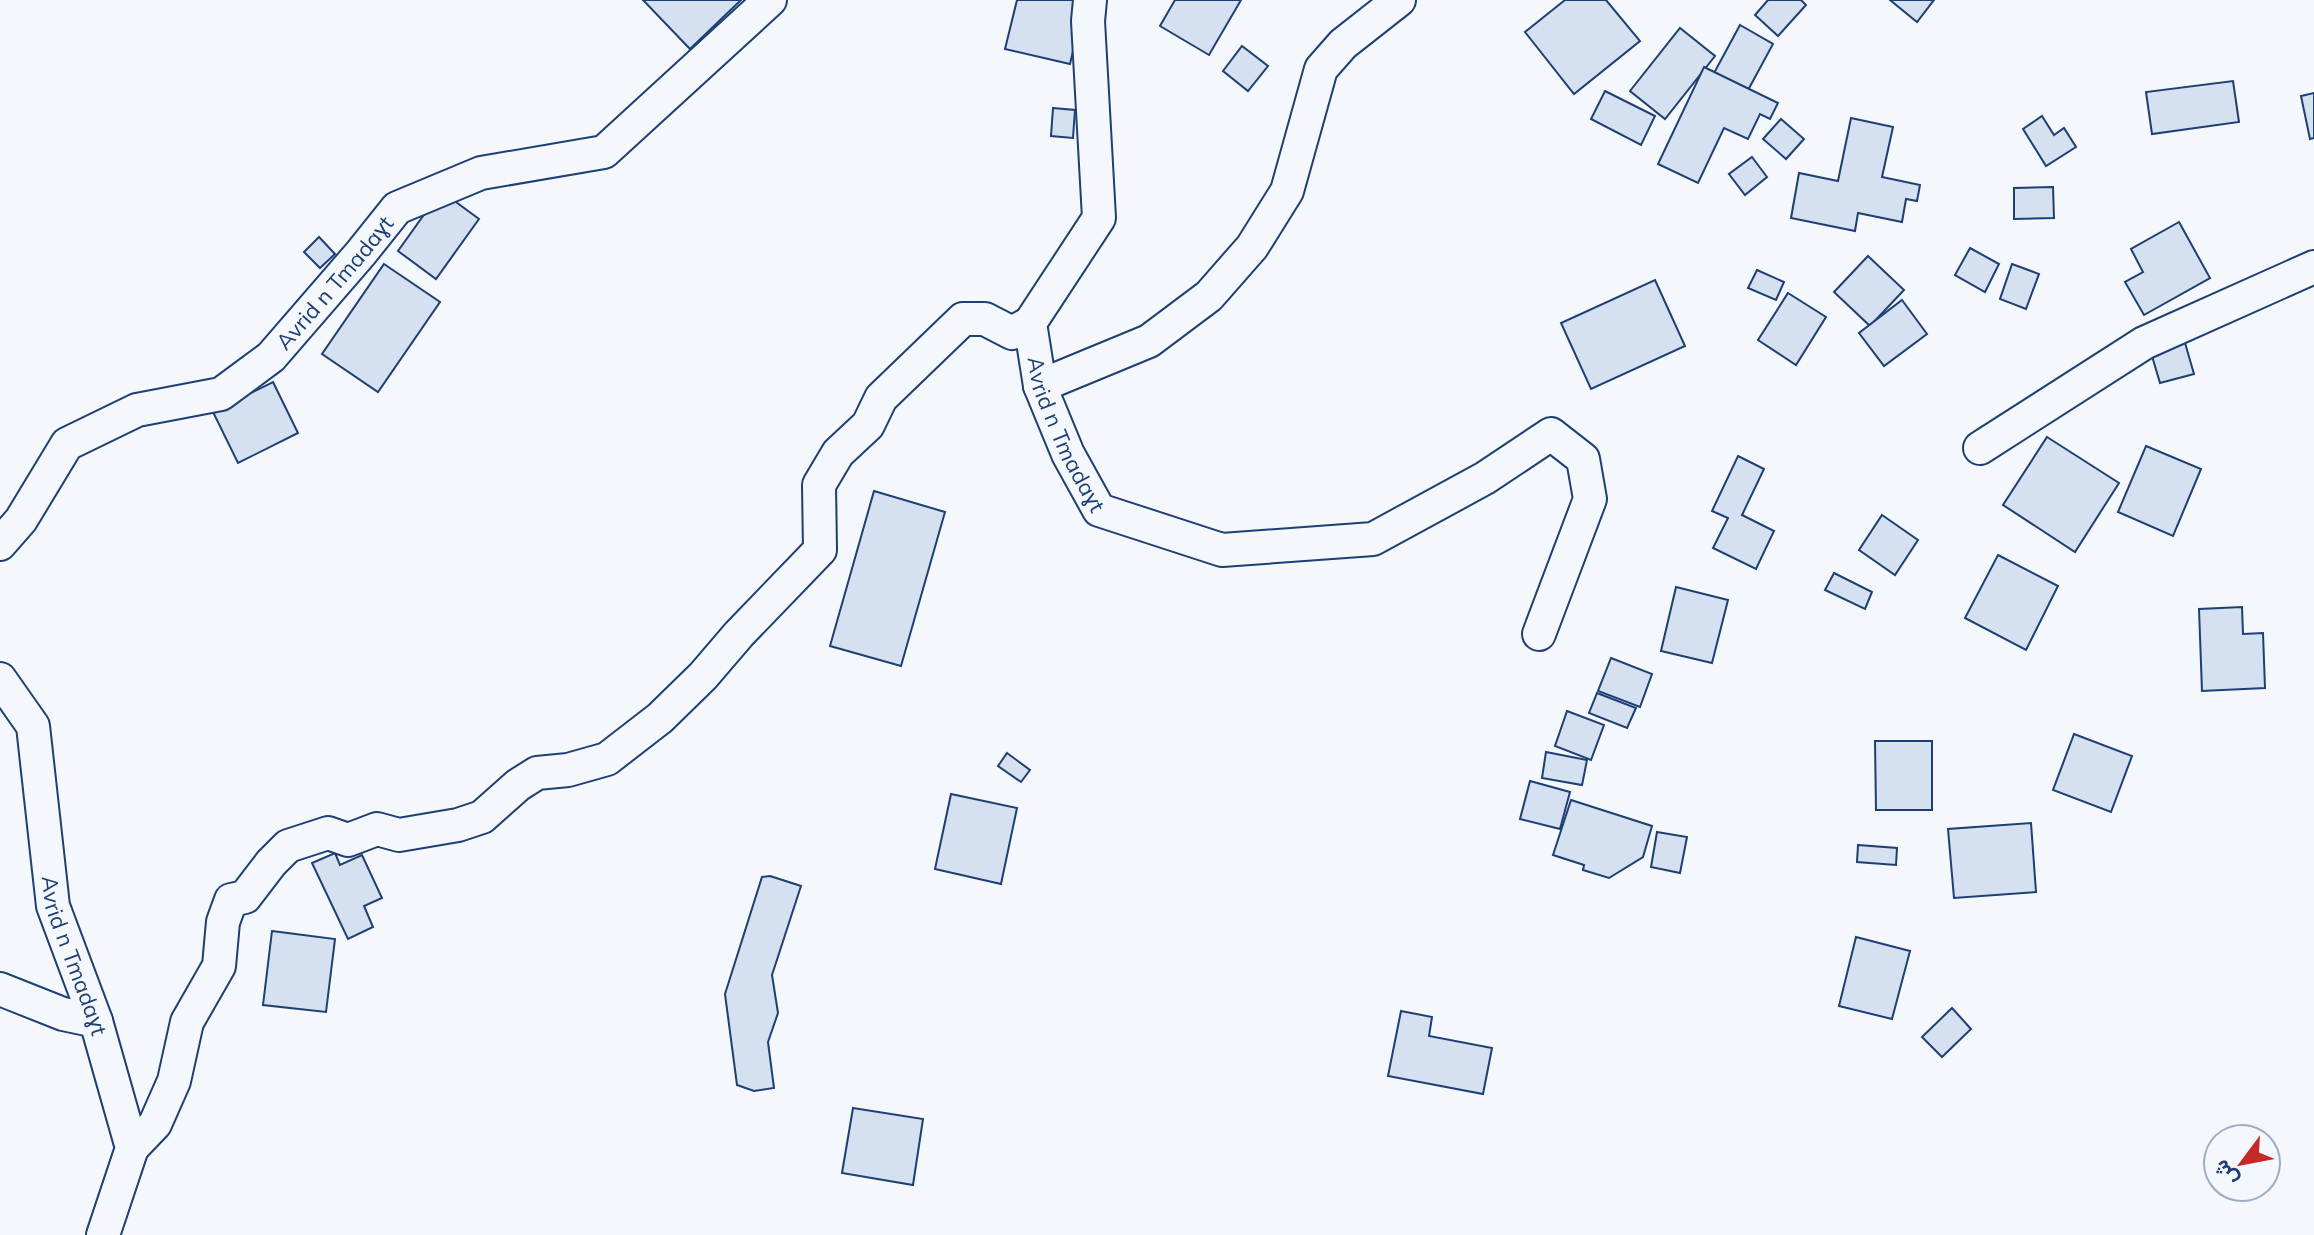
<svg xmlns="http://www.w3.org/2000/svg" width="2314" height="1235" viewBox="0 0 2314 1235" font-family="Mulish,Vazirmatn,sans-serif">
<rect width="100%" height="100%" fill="#f4f7fb"/>
<!-- building -->
<g fill="#d5e0f0" stroke="#1d3f73" stroke-width="2">
<polygon points="643,0 741,0 690,49"/>
<polygon points="1017,0 1085,0 1070,64 1005,49"/>
<polygon points="1175,0 1241,0 1209,55 1160,26"/>
<polygon points="1565,0 1606,0 1640,41 1574,94 1525,32"/>
<polygon points="1768,0 1801,0 1806,5 1778,36 1755,15"/>
<polygon points="1890,0 1934,0 1917,22"/>
<polygon points="1740,25 1773,44 1747,92 1714,73"/>
<polygon points="1680,28 1715,56 1665,119 1630,91"/>
<polygon points="1242,46 1268,66 1248,91 1223,71"/>
<polygon points="1704,67 1778,103 1770,119 1760,114 1748,139 1724,128 1698,183 1658,164"/>
<polygon points="2233,81 2239,122 2152,134 2146,92"/>
<polygon points="1605,91 1655,116 1641,145 1591,119"/>
<polygon points="2314,93 2314,138 2310,139 2301,96"/>
<polygon points="1053,108 1075,110 1073,138 1051,136"/>
<polygon points="2042,116 2054,135 2064,128 2076,147 2046,166 2023,129"/>
<polygon points="1851,118 1893,127 1882,177 1920,185 1917,201 1906,199 1902,222 1858,213 1855,231 1791,218 1799,173 1838,181"/>
<polygon points="1781,119 1804,139 1786,159 1763,139"/>
<polygon points="1752,157 1767,177 1745,195 1729,174"/>
<polygon points="2053,187 2054,218 2014,219 2014,188"/>
<polygon points="441,191 479,219 436,279 398,251"/>
<polygon points="2179,222 2210,278 2144,315 2125,282 2143,272 2131,249"/>
<polygon points="319,237 335,254 320,268 304,252"/>
<polygon points="1970,248 1999,264 1985,292 1955,275"/>
<polygon points="1868,256 1904,290 1870,326 1834,292"/>
<polygon points="384,264 440,302 378,392 322,354"/>
<polygon points="2012,264 2039,274 2026,309 2000,299"/>
<polygon points="1757,270 1784,282 1776,300 1748,288"/>
<polygon points="1655,280 1685,346 1591,389 1561,323"/>
<polygon points="1788,293 1826,317 1796,365 1758,340"/>
<polygon points="1902,300 1927,334 1884,366 1859,333"/>
<polygon points="2183,336 2194,374 2160,383 2149,346"/>
<polygon points="273,382 298,433 238,463 213,412"/>
<polygon points="2047,437 2119,483 2075,552 2003,505"/>
<polygon points="2146,446 2201,469 2173,536 2118,512"/>
<polygon points="1738,456 1764,469 1742,515 1774,531 1756,569 1713,548 1728,518 1712,511"/>
<polygon points="874,491 945,512 901,666 830,646"/>
<polygon points="1882,515 1918,540 1895,575 1859,550"/>
<polygon points="1998,555 2058,586 2026,650 1965,618"/>
<polygon points="1834,573 1872,592 1865,609 1825,590"/>
<polygon points="1676,587 1728,600 1712,663 1661,651"/>
<polygon points="2242,607 2243,634 2263,633 2265,688 2202,691 2199,609"/>
<polygon points="1611,658 1652,674 1640,707 1598,691"/>
<polygon points="1597,693 1636,708 1627,728 1589,713"/>
<polygon points="1567,711 1604,725 1591,760 1555,746"/>
<polygon points="2074,734 2132,756 2111,812 2053,790"/>
<polygon points="1875,741 1932,741 1932,810 1876,810"/>
<polygon points="1546,752 1587,760 1582,785 1542,778"/>
<polygon points="1007,753 1030,770 1021,782 998,766"/>
<polygon points="1530,781 1570,792 1560,829 1520,819"/>
<polygon points="951,794 1017,808 1001,884 935,869"/>
<polygon points="1571,800 1652,826 1643,857 1609,878 1583,870 1584,865 1553,855"/>
<polygon points="2031,823 2036,892 1954,898 1948,829"/>
<polygon points="1657,832 1687,837 1680,873 1651,867"/>
<polygon points="1858,845 1897,848 1896,865 1857,862"/>
<polygon points="335,853 340,865 362,855 382,898 364,906 373,927 348,939 312,863"/>
<polygon points="770,876 801,886 772,975 778,1013 768,1042 774,1088 754,1091 737,1085 725,994 762,877"/>
<polygon points="272,931 335,939 326,1012 263,1005"/>
<polygon points="1856,937 1910,951 1892,1019 1839,1006"/>
<polygon points="1952,1008 1971,1029 1942,1057 1922,1037"/>
<polygon points="1401,1011 1432,1017 1429,1036 1492,1048 1483,1094 1388,1076"/>
<polygon points="853,1108 923,1119 913,1185 842,1173"/>
</g>
<g fill="none" stroke-linecap="round" stroke-linejoin="round">
<!-- minor casing -->
<g stroke="#1d3f73" stroke-width="36">
<g id="minor">
<path id="s1" d="M1090,0L1088,21L1099,218L1030,323L1040,386L1068,454L1099,510L1222,550L1373,539L1485,478L1551,434L1583,459L1590,499L1539,634"/>
<polyline points="1040,386 1149,341 1209,296 1252,247 1287,191 1321,69 1343,44 1399,0"/>
<polyline points="1980,448 2144,343 2314,267"/>
<path id="s2" d="M0,544L21,520L67,444L137,410L221,394L271,357L361,253L397,208L481,173L604,152L770,0"/>
<path id="s3" d="M0,679L33,726L53,906L96,1021L132,1148L103,1235"/>
<polyline points="0,989 63,1014 96,1021"/>
<polyline points="132,1148 155,1124 174,1081 187,1022 219,966 223,922 231,900 245,897 271,863 288,846 328,833 348,840 377,829 399,835 458,825 482,817 518,785 537,773 568,770 607,759 660,718 703,676 739,634 820,550 819,485 838,453 868,425 881,398 963,319 985,319 1012,333 1030,323"/>
</g>
</g>
<!-- minor -->
<use href="#minor" stroke="#f4f7fb" stroke-width="32"/>
</g>
<g text-anchor="middle" stroke-width="6" stroke-linejoin="round" paint-order="stroke">
<!-- street labels -->
<g font-size="22" fill="#1d3f73" stroke="#f4f7fb">
<text dy="8" stroke="none"><textPath href="#s2" startOffset="444">Avrid n Tmadaɣt</textPath></text>
<text dy="8" stroke="none"><textPath href="#s1" startOffset="462">Avrid n Tmadaɣt</textPath></text>
<text dy="8" stroke="none"><textPath href="#s3" startOffset="292">Avrid n Tmadaɣt</textPath></text>
</g>
</g>
<!-- north arrow -->
<g transform="translate(2242 1163) rotate(238)"><circle r="38" fill="#f4f7fb" stroke="#9eadc5" stroke-width="2"/>
<path d="M0-6L14 30L0 20L-14 30Z" fill="#c62828"/>
<text y="-12" font-size="22" font-weight="bold" text-anchor="middle" fill="#1d3f73">ش</text>
</g>
</svg>
